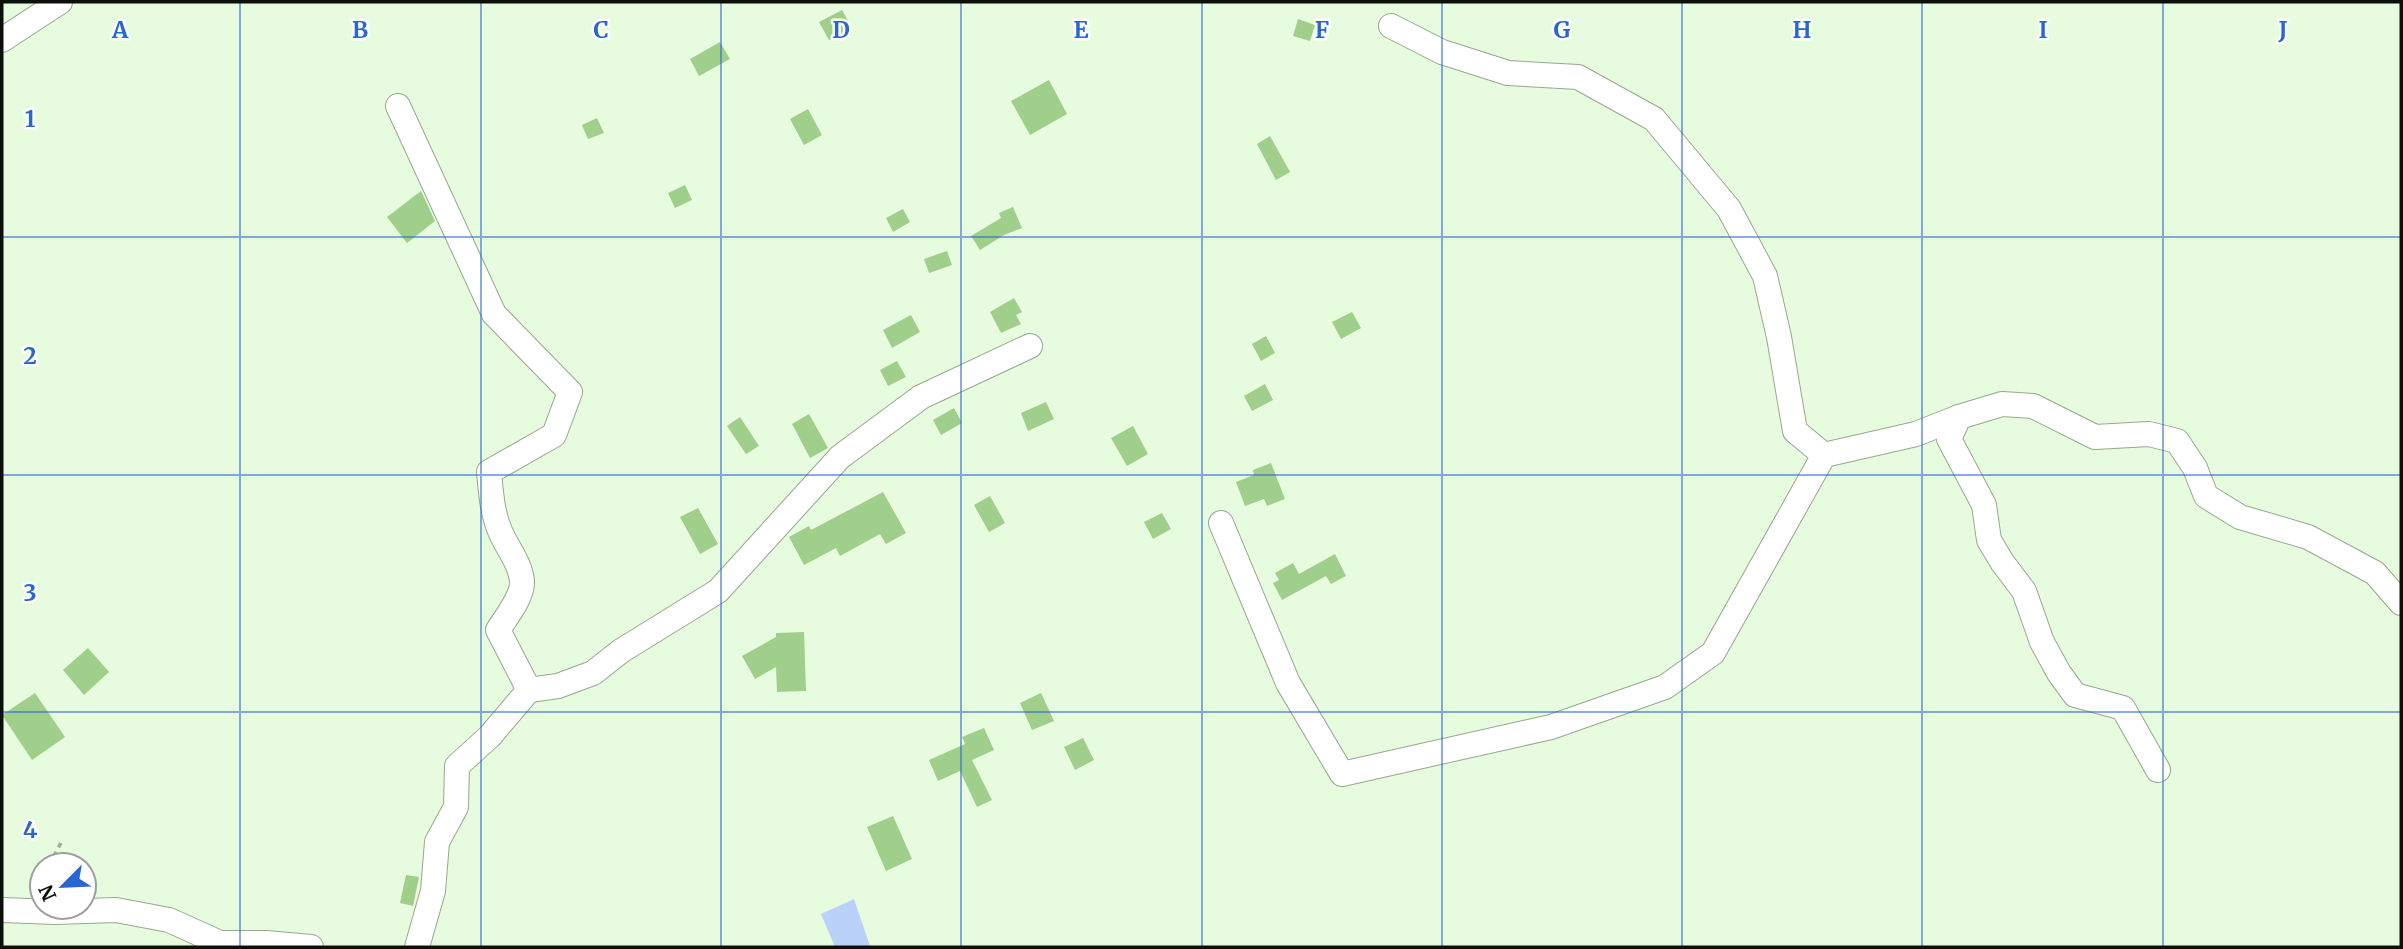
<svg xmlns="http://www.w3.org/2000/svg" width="2403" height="949" viewBox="0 0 2403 949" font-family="Merriweather,serif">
<rect width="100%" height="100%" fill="#e7fbdf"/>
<!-- water -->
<polygon fill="#bad2fa" points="854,899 870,946 835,947 821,914"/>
<!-- building -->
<g fill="#a0ce8b">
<polygon points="842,10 852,28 829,40 819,22"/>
<polygon points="1298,19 1315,25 1310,41 1293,36"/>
<polygon points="720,42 730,59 699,76 690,59"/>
<polygon points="1049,80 1067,114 1030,135 1011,101"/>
<polygon points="808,109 822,135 804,145 790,119"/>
<polygon points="597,118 604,133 588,139 582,125"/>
<polygon points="1270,136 1290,172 1276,180 1257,144"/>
<polygon points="685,185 692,200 675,208 668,193"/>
<polygon points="421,191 435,221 407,243 387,217"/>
<polygon points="1013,207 1022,228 1004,235 980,250 971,236 1001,218 999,213"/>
<polygon points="903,209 910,222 893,232 886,218"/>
<polygon points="947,251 952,265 929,273 924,259"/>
<polygon points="1014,298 1022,312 1016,315 1021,324 1001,333 990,312"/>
<polygon points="1352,312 1361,328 1341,339 1332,322"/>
<polygon points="911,315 920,332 892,348 883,330"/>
<polygon points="1266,336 1275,353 1261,361 1252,344"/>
<polygon points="897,361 906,377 888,386 880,370"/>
<polygon points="1265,384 1273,400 1252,411 1244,396"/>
<polygon points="1046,402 1054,419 1028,431 1021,413"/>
<polygon points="954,408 962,423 941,435 933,420"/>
<polygon points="809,414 828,448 810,458 792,424"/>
<polygon points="740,417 759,446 746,454 727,426"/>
<polygon points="1133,426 1148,454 1127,466 1111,438"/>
<polygon points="1271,463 1285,499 1267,506 1264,499 1245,506 1236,482 1254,475 1253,470"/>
<polygon points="883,492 906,533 886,544 880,534 840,556 836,548 804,565 789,537 809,526 811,530"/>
<polygon points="990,496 1005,523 989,532 974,505"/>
<polygon points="698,508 718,544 700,554 680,517"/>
<polygon points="1162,513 1171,529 1153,539 1144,522"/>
<polygon points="1335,554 1346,576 1331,584 1326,576 1282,600 1273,583 1279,580 1275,573 1293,563 1299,574"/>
<polygon points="804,632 806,691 777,692 776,667 755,679 742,656 776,637 776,633"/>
<polygon points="88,648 109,672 84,695 63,670"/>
<polygon points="35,693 65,737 32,760 2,715"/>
<polygon points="1041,693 1054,721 1032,730 1020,703"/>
<polygon points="984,728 994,750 972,760 992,800 977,807 960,771 938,781 929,760 965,744 962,737"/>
<polygon points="1083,738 1094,760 1075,770 1064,747"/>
<polygon points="893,816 912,859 886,871 867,827"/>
<polygon points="406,875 419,877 413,906 400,903"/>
</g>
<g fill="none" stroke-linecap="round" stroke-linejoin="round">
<!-- minor casing -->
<g stroke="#96a88e" stroke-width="26">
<g id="minor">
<polyline points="1391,26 1442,52 1508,73 1578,77 1654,119 1729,209 1765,276 1779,337 1795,431 1824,455 1916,434 1959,417"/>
<polyline points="2,40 60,2"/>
<path d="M398,106L494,314L570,392L554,435L489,472C491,492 492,512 500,531C507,548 520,562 522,581C523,597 506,617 498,630L529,690"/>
<polyline points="1221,523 1288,683 1342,774 1551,727 1665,687 1713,653 1824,455"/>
<polyline points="2158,770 2123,708 2075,695 2059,673 2042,642 2024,591 2002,562 1989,540 1984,505 1949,439 1959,417 2002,404 2033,406 2095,437 2149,434 2177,441 2195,468 2206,496 2240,517 2308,537 2375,573 2401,603"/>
<polyline points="2,910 55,912 116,910 169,920 220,943 266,943 311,947"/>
<polyline points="417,947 433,891 437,842 456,807 457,766 490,736 529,690 558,686 593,673 621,651 718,591 840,457 921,397 1030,346"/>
</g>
</g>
<!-- path -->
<g stroke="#9faf99" stroke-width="3.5" stroke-dasharray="5 5" stroke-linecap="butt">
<polyline points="49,865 63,839"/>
<polyline points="38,889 42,878"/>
</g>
<!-- minor -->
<use href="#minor" stroke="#fff" stroke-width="24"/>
</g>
<!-- grid -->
<path fill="none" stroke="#2866d3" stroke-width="2" stroke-opacity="0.55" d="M240,2V947M481,2V947M721,2V947M961,2V947M1202,2V947M1442,2V947M1682,2V947M1922,2V947M2163,2V947M2,237H2401M2,475H2401M2,712H2401"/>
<g font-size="23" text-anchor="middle" font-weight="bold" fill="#2866d3" stroke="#fff" stroke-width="5" stroke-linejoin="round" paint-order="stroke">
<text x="120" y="38">A</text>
<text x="360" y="38">B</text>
<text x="601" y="38">C</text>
<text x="841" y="38">D</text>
<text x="1081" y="38">E</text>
<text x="1322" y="38">F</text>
<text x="1562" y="38">G</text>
<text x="1802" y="38">H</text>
<text x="2043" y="38">I</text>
<text x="2283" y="38">J</text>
<text x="30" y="127">1</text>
<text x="30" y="364">2</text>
<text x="30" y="601">3</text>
<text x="30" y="838">4</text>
</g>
<!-- border -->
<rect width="2403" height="949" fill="none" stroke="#0b1108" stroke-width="7"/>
<!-- north arrow -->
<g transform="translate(63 886) rotate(246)"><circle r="33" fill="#ffffff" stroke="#9da09c" stroke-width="2"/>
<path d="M0-5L12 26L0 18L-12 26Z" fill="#2866d3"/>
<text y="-10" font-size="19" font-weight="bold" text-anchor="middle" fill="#0b1108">N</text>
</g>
</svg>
